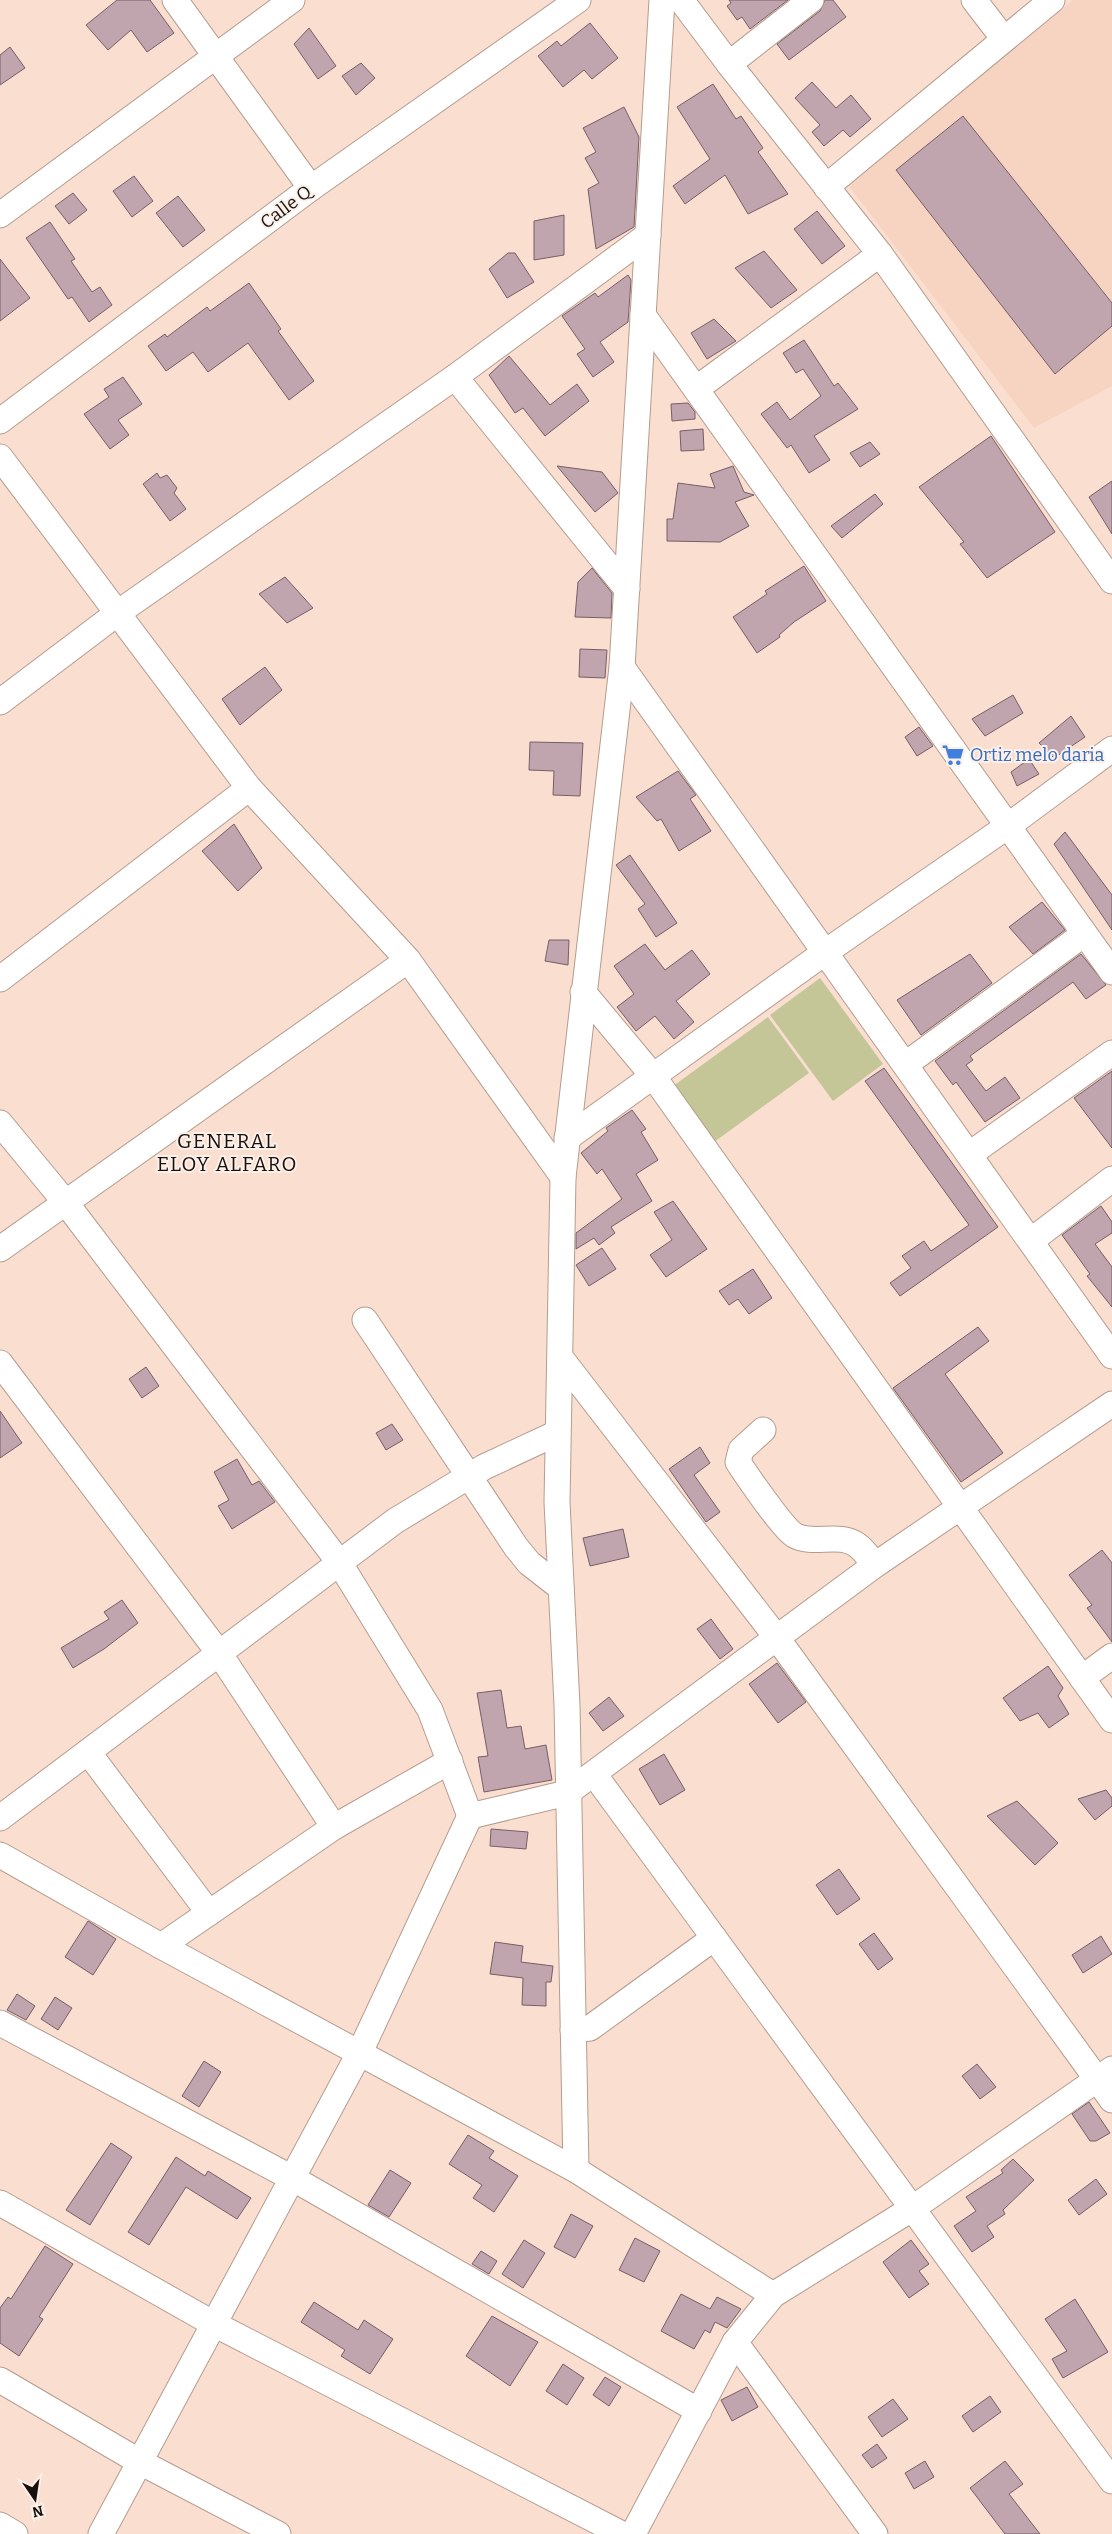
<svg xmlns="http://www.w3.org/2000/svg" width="1112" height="2534" viewBox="0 0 1112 2534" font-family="Bitter,serif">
<rect width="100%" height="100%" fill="#fadfd1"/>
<!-- built -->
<polygon fill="#f7d4c2" points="1073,0 1112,0 1112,386 1034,428 848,185"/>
<!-- green -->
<g fill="#c4c697">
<polygon points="820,978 883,1064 833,1101 770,1015"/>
<polygon points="768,1017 809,1073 710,1145 669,1089"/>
</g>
<!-- building -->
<g fill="#c0a4ae" stroke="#775e67">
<polygon points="117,0 150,0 174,33 147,52 131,30 108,50 86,25"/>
<polygon points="729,0 788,0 750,29 742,17 737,20 727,6 731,3"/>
<polygon points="825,0 833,0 846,17 789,60 777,44 820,11"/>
<polygon points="590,23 618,58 592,79 584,70 563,87 538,56 557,41 561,46"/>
<polygon points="309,28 336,66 318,79 294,44"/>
<polygon points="10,47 25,68 0,85 0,55"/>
<polygon points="361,63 375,78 356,95 342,76"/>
<polygon points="812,82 836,108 851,95 871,119 850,137 843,130 824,146 812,132 820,125 795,98"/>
<polygon points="713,84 736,119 741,116 763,148 758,152 788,194 748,214 725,175 685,204 673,186 710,159 677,107"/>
<polygon points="624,107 639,137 634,227 596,249 588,189 599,183 585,158 596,152 583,128"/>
<polygon points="963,116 1112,303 1112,326 1055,374 896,170"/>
<polygon points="134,176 153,201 132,217 113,191"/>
<polygon points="73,193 87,210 69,224 55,206"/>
<polygon points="178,196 205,230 183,247 156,213"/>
<polygon points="817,211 845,246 822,264 794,229"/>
<polygon points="564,215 564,255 534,260 534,221"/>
<polygon points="50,222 75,259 71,261 92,292 100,287 112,305 89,322 72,297 68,299 26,238"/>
<polygon points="764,251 797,290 771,308 735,268"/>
<polygon points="508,253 515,253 534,282 507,298 489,269"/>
<polygon points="0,259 30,298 0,321"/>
<polygon points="628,275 631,280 628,322 600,342 614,362 593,377 577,354 585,349 562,316 595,293 598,297"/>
<polygon points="249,283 281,329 278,331 314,381 289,400 248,343 208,372 193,352 166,371 148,346 165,334 167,337 207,307 210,311"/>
<polygon points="714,319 736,341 707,359 691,333"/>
<polygon points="804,340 834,386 838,383 858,409 814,436 830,460 809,473 791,445 787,448 761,414 777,402 790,420 821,396 803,369 796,373 783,353"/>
<polygon points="509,356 550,405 577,384 589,401 545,436 523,408 515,413 489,375"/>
<polygon points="123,377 142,404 118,420 129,435 110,449 84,414 109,397 104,389"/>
<polygon points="688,403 695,412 695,419 672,421 671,404"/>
<polygon points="703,429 704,450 681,451 680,431"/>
<polygon points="991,436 1055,532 987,578 960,544 964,542 919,487"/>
<polygon points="870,442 880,454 860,467 850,453"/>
<polygon points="557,466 602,472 618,493 595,512"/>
<polygon points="733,466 744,492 754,495 735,502 749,526 720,542 667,541 667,519 673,519 678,483 715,488 710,474"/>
<polygon points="157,473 160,478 167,475 177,488 174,493 186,509 170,521 143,484"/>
<polygon points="1112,481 1112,534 1089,497"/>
<polygon points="875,494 883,504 842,538 831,526"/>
<polygon points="804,566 826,601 794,622 779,635 780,637 757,653 733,617 767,594 765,591"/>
<polygon points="592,568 612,593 611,618 575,617 578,582"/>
<polygon points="285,577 313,608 287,623 259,594"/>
<polygon points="580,649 607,650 605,678 579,677"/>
<polygon points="265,667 282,690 240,725 222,699"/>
<polygon points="1013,695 1023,713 985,736 972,719"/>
<polygon points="1071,716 1085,737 1054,758 1039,743"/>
<polygon points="919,727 933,746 917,756 905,737"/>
<polygon points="530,742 583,743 580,796 553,795 554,771 529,770"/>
<polygon points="1029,759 1039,774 1017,786 1011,772"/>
<polygon points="678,771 696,795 690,799 711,831 679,851 661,819 657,821 636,797"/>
<polygon points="234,824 262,868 238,891 202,851"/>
<polygon points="1065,832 1112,895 1112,930 1054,844"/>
<polygon points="630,855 677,923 656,937 638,909 645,904 616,865"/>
<polygon points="1042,902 1065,930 1033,954 1009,927"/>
<polygon points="549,940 569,940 568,965 545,961"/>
<polygon points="645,944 665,970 692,950 710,974 676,1001 694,1022 674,1039 655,1016 636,1031 617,1007 634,994 614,966"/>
<polygon points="970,954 992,983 921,1035 897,1000"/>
<polygon points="1081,954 1106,985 1086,999 1073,982 970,1056 973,1060 966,1065 986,1091 1005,1077 1020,1098 985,1122 956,1082 953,1085 935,1061"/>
<polygon points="884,1068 998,1227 900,1296 890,1283 911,1268 902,1256 924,1241 931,1251 969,1225 865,1081"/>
<polygon points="1112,1071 1112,1148 1074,1098"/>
<polygon points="632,1110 646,1129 641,1132 658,1160 636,1174 652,1201 611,1227 615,1233 599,1245 594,1238 576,1249 576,1233 622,1199 602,1169 597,1174 581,1153 608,1131 606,1128"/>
<polygon points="673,1201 707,1249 666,1277 650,1255 672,1240 654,1212"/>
<polygon points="1101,1206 1112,1222 1112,1233 1095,1244 1112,1267 1112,1307 1087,1276 1090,1274 1062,1235"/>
<polygon points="602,1248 616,1269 589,1286 576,1265"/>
<polygon points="753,1269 772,1298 749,1314 738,1299 729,1305 719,1291"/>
<polygon points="978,1327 989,1341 945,1374 1003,1453 961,1482 893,1388"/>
<polygon points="146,1367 159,1386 142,1398 129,1379"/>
<polygon points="0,1411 22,1443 0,1458"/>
<polygon points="392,1424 403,1440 386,1450 376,1433"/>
<polygon points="700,1447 710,1463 694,1475 720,1512 706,1522 669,1469"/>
<polygon points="237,1459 252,1485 259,1481 275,1502 232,1529 218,1506 229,1500 214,1472"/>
<polygon points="623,1529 629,1557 590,1566 583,1538"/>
<polygon points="1102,1550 1112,1563 1112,1642 1087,1608 1092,1605 1069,1575"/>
<polygon points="122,1600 138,1623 104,1649 73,1668 61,1648 109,1619 104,1612"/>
<polygon points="711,1619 733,1649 720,1659 697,1629"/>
<polygon points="777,1663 806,1702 778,1723 749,1684"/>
<polygon points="1048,1666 1063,1688 1058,1696 1069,1714 1049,1728 1038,1713 1020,1721 1003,1698"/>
<polygon points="501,1690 507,1728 521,1726 525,1749 546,1745 552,1780 484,1792 478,1757 488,1756 477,1693"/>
<polygon points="609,1697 624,1716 603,1731 589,1713"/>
<polygon points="664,1754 685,1790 660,1805 639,1769"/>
<polygon points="1106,1790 1112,1798 1112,1806 1095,1820 1078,1799"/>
<polygon points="1017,1801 1058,1843 1035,1865 987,1816"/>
<polygon points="491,1829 528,1832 526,1849 490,1846"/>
<polygon points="839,1869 860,1899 837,1915 816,1885"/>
<polygon points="88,1921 116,1939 93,1975 65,1957"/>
<polygon points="874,1933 893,1959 878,1970 859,1944"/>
<polygon points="1101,1936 1112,1954 1083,1973 1072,1955"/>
<polygon points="495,1942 523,1946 521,1962 553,1966 551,1982 546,1982 546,2006 522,2005 523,1978 490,1974"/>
<polygon points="17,1994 35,2006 26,2020 7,2010"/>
<polygon points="55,1997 72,2008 58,2030 41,2019"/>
<polygon points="204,2061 221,2072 199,2107 182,2096"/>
<polygon points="977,2064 996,2087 980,2099 962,2076"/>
<polygon points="1089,2102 1110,2133 1096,2141 1090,2141 1072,2114"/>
<polygon points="468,2135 494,2151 489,2158 518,2176 494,2212 473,2198 482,2185 449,2164"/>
<polygon points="111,2143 132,2157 90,2225 66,2210"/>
<polygon points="176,2157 205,2176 208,2171 251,2198 237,2219 186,2187 149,2245 128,2232"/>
<polygon points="1013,2159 1034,2180 1003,2210 1005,2214 987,2226 994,2237 972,2252 954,2226 976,2211 966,2197 1003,2173 1001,2170"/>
<polygon points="390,2170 411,2183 389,2217 368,2205"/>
<polygon points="1096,2179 1107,2194 1079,2215 1068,2200"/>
<polygon points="571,2214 593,2226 575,2258 554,2247"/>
<polygon points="635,2238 660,2251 644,2282 619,2270"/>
<polygon points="524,2240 545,2253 523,2288 502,2274"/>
<polygon points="911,2240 929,2264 919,2271 929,2284 909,2298 883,2262"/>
<polygon points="45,2246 73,2264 39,2317 43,2319 19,2356 0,2343 0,2308 8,2297 11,2299"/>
<polygon points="481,2251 497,2261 489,2274 472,2264"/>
<polygon points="681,2294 710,2309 717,2297 741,2309 727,2328 715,2322 710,2333 705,2330 694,2349 661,2331"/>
<polygon points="1075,2299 1108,2352 1063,2378 1052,2359 1067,2351 1045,2319"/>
<polygon points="314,2302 358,2330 364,2320 393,2339 370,2374 341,2356 345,2350 301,2322"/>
<polygon points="492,2316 538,2342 510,2386 466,2356"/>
<polygon points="563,2364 584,2378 567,2405 546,2391"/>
<polygon points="605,2377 621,2387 609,2406 593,2395"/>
<polygon points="747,2387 758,2407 732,2421 721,2400"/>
<polygon points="990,2396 1001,2412 973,2432 962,2416"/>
<polygon points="893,2399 908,2419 882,2437 868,2417"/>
<polygon points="877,2444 887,2458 872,2468 862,2455"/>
<polygon points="925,2461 934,2477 914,2489 905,2473"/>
<polygon points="1005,2461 1023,2484 1009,2494 1040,2534 1005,2534 970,2488"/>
</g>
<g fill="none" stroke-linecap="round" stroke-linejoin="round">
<!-- minor casing -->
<g stroke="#b59c8e" stroke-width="27">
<g id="minor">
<polyline points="175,0 311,188"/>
<polyline points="681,0 729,64 880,254 1112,581"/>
<polyline points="974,0 1004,39"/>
<polyline points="729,64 811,0"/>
<polyline points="826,187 1052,0"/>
<polyline points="0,215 292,0"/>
<polyline points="643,315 1112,972"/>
<polyline points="455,377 627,589"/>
<polyline points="696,389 880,254"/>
<polyline points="0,421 311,188 578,0"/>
<polyline points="0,457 249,788 408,960 563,1177"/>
<polyline points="622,667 1112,1356"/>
<polyline points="0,702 119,612 455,377 648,235"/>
<polyline points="0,979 249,788"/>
<polyline points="583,992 653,1076 1112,1720"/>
<polyline points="906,1064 1084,934"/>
<polyline points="0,1123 66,1203 339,1562 430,1710 470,1816 567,1793 875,1565 1112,1404"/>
<polyline points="567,1138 824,953 1008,826 1112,749"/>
<polyline points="970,1154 1112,1053"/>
<polyline points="1032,1240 1112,1179"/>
<polyline points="0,1249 408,960"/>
<polyline points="365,1320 516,1547 529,1563 561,1588"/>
<polyline points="560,1357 777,1638 1112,2100"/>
<polyline points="0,1363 219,1653 334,1827"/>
<path d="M763,1430L741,1450L738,1462C747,1476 782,1527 794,1535C813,1546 839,1532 857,1545C864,1550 870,1559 875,1565"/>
<polyline points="1082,1678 1112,1656"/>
<polyline points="88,1752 209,1913"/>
<polyline points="594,1774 1112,2481"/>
<polyline points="0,1818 395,1521 484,1467 557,1433"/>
<polyline points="0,1855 161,1946 576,2170 773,2295"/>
<polyline points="161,1946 334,1827 450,1761"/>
<polyline points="0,2023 292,2178 699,2411"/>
<polyline points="573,2030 590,2028 714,1938"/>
<polyline points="576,2170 567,1705 557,1502 563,1177 622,667 662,0"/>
<polyline points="0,2203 214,2324 622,2534"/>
<polyline points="735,2342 875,2534"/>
<polyline points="0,2380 140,2462 278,2534"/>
<polyline points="0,2525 15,2534"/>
<polyline points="101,2534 360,2052 470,1816"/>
<polyline points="633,2534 735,2342 773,2295 913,2208 1112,2069"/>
</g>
</g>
<!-- minor -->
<use href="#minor" stroke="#fff" stroke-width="25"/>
</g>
<!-- icons -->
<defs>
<g id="supermarket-bare" transform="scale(1.725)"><path d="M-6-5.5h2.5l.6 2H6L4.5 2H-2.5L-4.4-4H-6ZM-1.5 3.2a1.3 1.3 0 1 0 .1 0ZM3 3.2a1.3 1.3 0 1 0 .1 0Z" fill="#3f7fe0" stroke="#fbf0ea" stroke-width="2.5" paint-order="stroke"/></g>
</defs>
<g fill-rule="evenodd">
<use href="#supermarket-bare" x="953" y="755"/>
</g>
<g text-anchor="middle" stroke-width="4" stroke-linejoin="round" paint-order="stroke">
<!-- street labels -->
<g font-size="18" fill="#19100b" stroke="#fbf0ea">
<text transform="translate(286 207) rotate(-37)" y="6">Calle Q</text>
</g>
<!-- shop labels -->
<g font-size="18" fill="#366cbe" stroke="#fbf0ea" text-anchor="start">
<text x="970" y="761">Ortiz melo daria</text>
</g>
<!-- quarter labels -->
<g font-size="20" letter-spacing="1" fill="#19100b" stroke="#fbf0ea">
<text x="227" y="1148">GENERAL<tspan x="227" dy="23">ELOY ALFARO</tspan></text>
</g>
</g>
<!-- north arrow -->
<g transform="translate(35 2499) rotate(167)" stroke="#fbf0ea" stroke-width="4" paint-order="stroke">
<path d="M0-4L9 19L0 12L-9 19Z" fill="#19100b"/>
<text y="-8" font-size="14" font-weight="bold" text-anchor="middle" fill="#19100b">N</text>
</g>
</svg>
